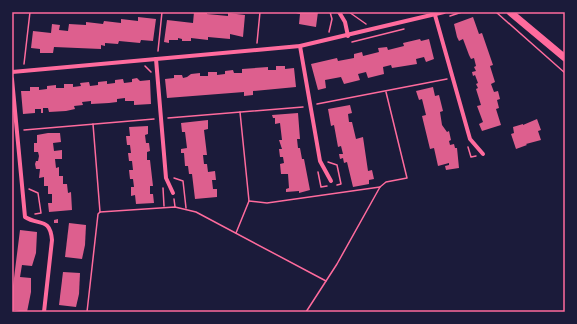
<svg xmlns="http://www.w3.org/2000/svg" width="577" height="324" viewBox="0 0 577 324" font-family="Arial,sans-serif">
<rect width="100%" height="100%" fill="#1b1b3a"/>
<!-- building -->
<g fill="#dd5f8e">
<polygon points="194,12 207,12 207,14 228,16 228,13 245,15 243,37 230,34 230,39 208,37 208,40 191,38 191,41 182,41 182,39 178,38 178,40 169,40 169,43 164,42 167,20 193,23"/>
<polygon points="292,12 318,12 316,27 299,24 300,14"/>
<polygon points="138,17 156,19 153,41 141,40 140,43 119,41 118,44 105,43 105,46 101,45 101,49 54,47 53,53 40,53 40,49 31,48 33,31 51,33 52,24 60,25 59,30 68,31 69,24 86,25 86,22 103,24 104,21 121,23 121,19 138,21"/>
<polygon points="473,17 479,34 482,33 493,65 490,66 495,82 491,84 494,92 498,91 500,99 497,100 499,108 496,109 501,125 482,131 479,124 483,122 477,106 481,105 476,89 478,88 476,84 478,83 475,75 473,76 472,72 476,71 474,67 476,66 474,58 471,59 469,55 463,39 459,41 457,37 454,24"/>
<polygon points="420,39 421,41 429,39 434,59 426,62 424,57 416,59 417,64 392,68 391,65 383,67 384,74 368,78 366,72 358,74 360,80 344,84 341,77 325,80 326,88 318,90 311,64 337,58 338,61 354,58 354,54 362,52 363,56 379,52 378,48 387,47 388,50 404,46 403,43"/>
<polygon points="276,66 285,66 285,69 294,68 296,87 253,91 253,95 244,96 244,92 167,98 165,79 174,78 174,75 182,75 183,78 187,77 191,74 200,73 200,76 208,76 208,72 217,72 217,75 225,74 225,71 233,70 234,73 242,73 242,69 268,67 268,70 276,70"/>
<polygon points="137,78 140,81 150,80 151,104 134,105 134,101 125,101 125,98 117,99 117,102 109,103 91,104 91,101 82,102 83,105 74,106 75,109 66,111 49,112 48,108 43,108 43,113 41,113 41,109 35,109 35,113 23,114 21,91 30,91 30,87 39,87 39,90 47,89 47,86 56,85 56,88 64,88 64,84 73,84 73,87 81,86 80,83 89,82 90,86 98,85 98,82 107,81 107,84 115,83 115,80 123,79 124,83 132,82 132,79"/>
<polygon points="433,87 435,96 439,95 443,111 440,112 442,125 447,132 449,131 451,140 449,141 450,145 454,144 455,148 457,148 459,168 446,170 445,166 449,165 449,163 438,166 434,148 430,149 422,116 426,115 422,99 419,100 416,91"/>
<polygon points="350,105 352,113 348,114 349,122 352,122 356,139 363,137 368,171 372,170 374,179 369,180 369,184 353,187 347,162 344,163 343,158 340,159 339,154 343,154 341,146 338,147 334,125 331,126 328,109"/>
<polygon points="298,113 300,139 297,139 298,148 300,148 302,159 304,159 310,190 299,193 299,191 286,192 286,189 289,188 288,174 281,174 280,164 284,163 283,157 280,157 279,149 282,149 279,140 282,140 280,123 275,124 275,118 273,118 272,115"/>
<polygon points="537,119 541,130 538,131 541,140 526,144 527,145 516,149 511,134 514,133 513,127 523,124 523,125"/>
<polygon points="208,120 208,129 204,130 207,155 203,155 204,164 207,164 208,172 215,171 216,180 212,180 213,189 217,189 217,197 195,199 192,174 189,174 188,166 185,166 184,153 181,153 181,149 187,148 185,132 182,132 181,123"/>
<polygon points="148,126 148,134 145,135 146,143 149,143 150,151 147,152 147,160 150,160 153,186 150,186 150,194 153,194 154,203 136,204 135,195 131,196 131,187 134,187 133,179 130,179 129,170 133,170 132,161 129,161 128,153 131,153 130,145 127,145 126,136 130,136 129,127"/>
<polygon points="48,133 60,133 61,142 53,143 54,151 62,150 62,159 55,159 56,168 59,167 59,176 63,176 63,184 67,184 68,193 71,192 72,210 49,212 48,203 52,203 52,194 48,194 48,186 44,186 44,177 39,178 40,169 36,169 35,164 36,161 38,161 39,156 38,152 34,152 34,143 37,143 37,135"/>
<polygon points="58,219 58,223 54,223 54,220"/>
<polygon points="69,223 86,225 85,245 82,259 65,257"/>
<polygon points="20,230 37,232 36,253 32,266 22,265 20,277 31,278 31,292 27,312 12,310 12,294"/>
<polygon points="63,272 80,273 79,294 76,307 59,305"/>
</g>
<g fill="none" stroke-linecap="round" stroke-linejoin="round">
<!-- path -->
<g stroke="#ff6b9d" stroke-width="1.5">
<polyline points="349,12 366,24"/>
<polyline points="496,12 565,73"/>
<polyline points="450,16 462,12"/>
<polyline points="329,32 332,19 330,12"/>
<polyline points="352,42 404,29"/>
<polyline points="257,43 260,12"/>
<polyline points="158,51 162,12"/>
<polyline points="24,64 30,12"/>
<polyline points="145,66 151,72"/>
<polyline points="317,104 447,79"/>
<polyline points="168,118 303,107"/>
<polyline points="93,124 100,212"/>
<polyline points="24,130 154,119"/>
<polyline points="468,147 471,157 476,156"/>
<polyline points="328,162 337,165 341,184 337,185"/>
<polyline points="318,172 321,187 327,186"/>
<polyline points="174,178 183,181 186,208"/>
<polyline points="163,188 164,206"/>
<polyline points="29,189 38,193 41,213 35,214"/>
<polyline points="174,199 175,207"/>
<polyline points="249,201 267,203 380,187"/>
<polyline points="236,233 249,201 240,112"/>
<polyline points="87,312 98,214 100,212 175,207 196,212 326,281"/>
<polyline points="306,312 337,264 380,187 386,182 407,178 386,92"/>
</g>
<!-- minor -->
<g stroke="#ff6b9d" stroke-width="4">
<polyline points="339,12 345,22 348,36"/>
<polyline points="435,15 470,139 483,154"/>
<polyline points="300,46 320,161 331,181"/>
<polyline points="156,59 166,178 173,193"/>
<polyline points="12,72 300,46 444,12"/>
<path d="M12,79L25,217C39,226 50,217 52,240L44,312"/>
</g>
<!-- tertiary -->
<polyline stroke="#ff6b9d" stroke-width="7" points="510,12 565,58"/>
</g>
<!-- border -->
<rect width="577" height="324" fill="none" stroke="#1b1b3a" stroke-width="26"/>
<rect x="13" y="13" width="551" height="298" fill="none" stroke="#ff6b9d" stroke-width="1.5"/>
</svg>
